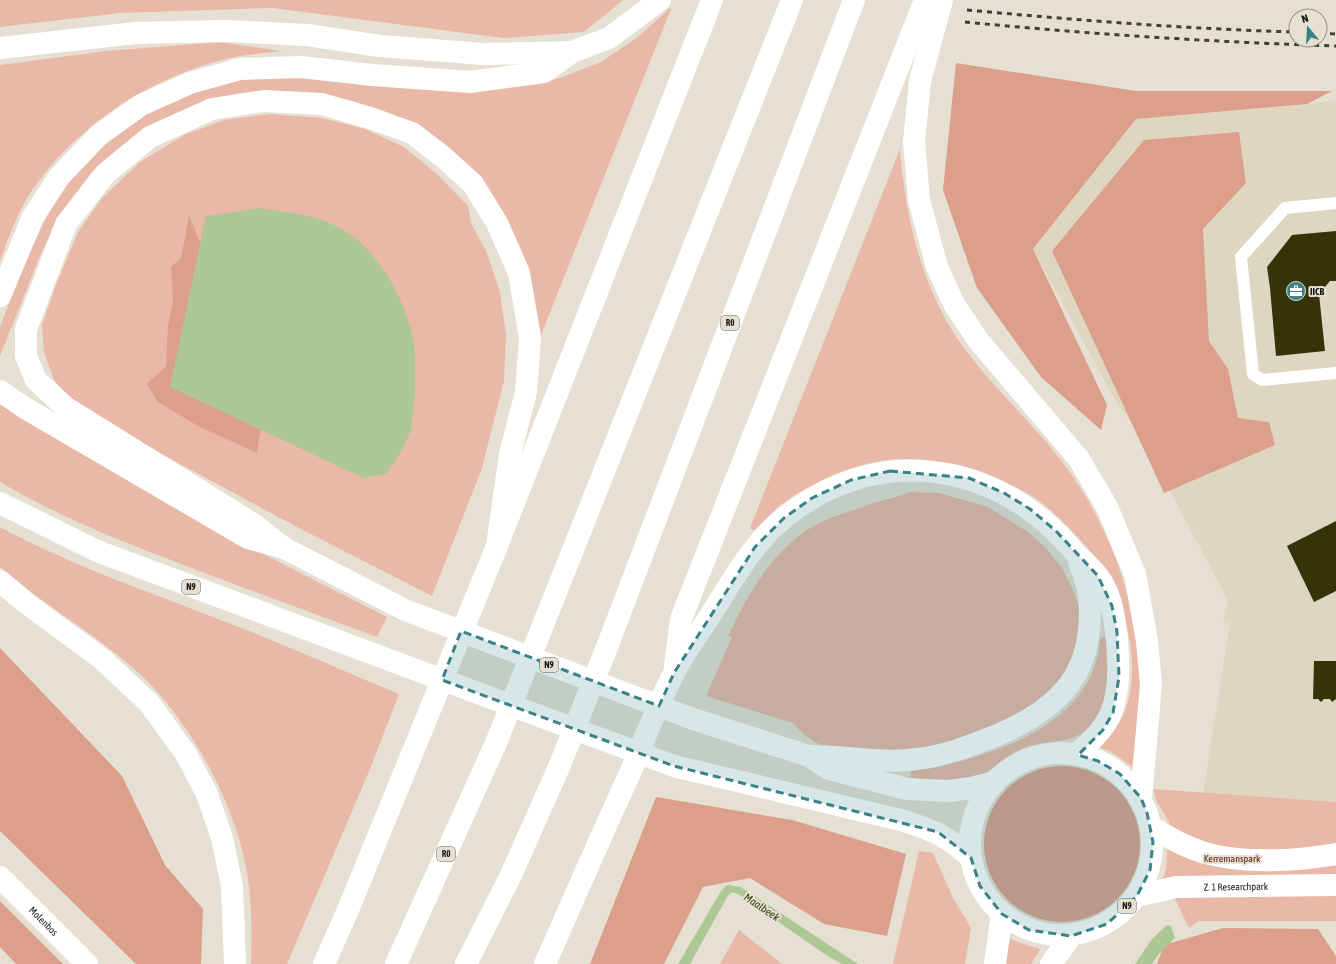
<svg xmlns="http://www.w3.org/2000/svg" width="1336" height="964" viewBox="0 0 1336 964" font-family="'Asap Condensed',sans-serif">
<rect width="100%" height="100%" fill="#e6e0d3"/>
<!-- built -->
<polygon fill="#dfd6c2" points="1336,100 1336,802 1203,793 1230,624 1223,622 1228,601 1143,439 1116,402 1033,249 1136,119 1307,104"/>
<!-- green -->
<g fill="#eab8a7">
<polygon points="0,0 623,0 584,32 503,38 273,8 120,13 0,27"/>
<polygon points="669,9 671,9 541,335 530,274 520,247 501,209 418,129 384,111 350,100 301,92 204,102 161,120 121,147 92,172 62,212 42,251 0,356 0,327 23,267 53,203 75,174 114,136 147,113 172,100 222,82 267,75 474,91 532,85 560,78 601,62 638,37"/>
<path d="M221,42L281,51C267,53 252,54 239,56C160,72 86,118 38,182C20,205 10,234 0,261V65L106,51Z"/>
<polygon points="270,114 322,118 365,129 404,147 437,174 468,206 471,223 487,253 500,293 506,334 504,381 482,468 432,596 297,527 143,444 73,402 54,380 44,352 42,325 56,285 78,232 102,198 140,162 184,135 224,120"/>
<path d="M900,149C905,211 918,273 950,327C980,376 1024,413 1060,459C1112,526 1141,610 1140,695C1140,719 1136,744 1132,767L1115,754L1099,747C1124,727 1133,696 1132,664C1131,630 1119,597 1102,567C1094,553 1080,540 1069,528C1057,516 1044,503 1030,495C991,473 945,459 900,459C859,460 810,483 778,507C770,514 762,523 754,530L750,528Z"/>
<path d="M0,401L228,536L387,617L377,637C310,612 243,588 176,562C115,539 56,515 0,482Z"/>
<path d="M909,492L939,493L988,507L1028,532L1047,549L1062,568L1072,588L1079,606V644L1062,683L1031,710L967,739L912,751L837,748L816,743L806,736L793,723L706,696L732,637L728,636C750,589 780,538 830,518C845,513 859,508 874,503C886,499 897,498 909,492Z"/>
<path d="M0,527C72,566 150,592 226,622C284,644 341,670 399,694L370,769L287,964H251C252,934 252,903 247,873C236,803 187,714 133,668C91,631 42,604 0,567Z"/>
<path d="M1103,637L1108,639C1112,667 1111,704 1091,726C1075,744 1047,740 1026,747C1010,752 1000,765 985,773C971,780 925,783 910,777L911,771C983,760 1096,728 1100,638Z"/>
<polygon points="1153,789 1336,802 1336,921 1199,921 1189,928 1174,897 1160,882 1164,876 1166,869 1169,822 1157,802"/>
<polygon points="919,851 933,853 953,898 971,928 965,964 893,964"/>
<polygon points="739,930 782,964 720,964"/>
<polygon points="1006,936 1015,941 1040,949 1031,964 1000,964"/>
</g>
<!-- forest -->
<g fill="#db9f8b">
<polygon points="956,63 1136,91 1332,91 1307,104 1136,119 1033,249 1107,405 1101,430 1041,377 977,288 943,190"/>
<polygon points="1239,132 1246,183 1203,229 1209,341 1228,369 1238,418 1269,422 1275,445 1164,493 1052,251 1144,140"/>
<polygon points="189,216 205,254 261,425 257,453 198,426 158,402 147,384 166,366 168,327 173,299 171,266 181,259"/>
<polygon points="0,648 122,776 165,865 203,909 201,964 136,964 0,831"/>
<circle cx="1062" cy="844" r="78"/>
<polygon points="656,797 792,820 906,854 887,936 824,924 750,878 703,887 664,964 590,964"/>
<polygon points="0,901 63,964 16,964 0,947"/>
<polygon points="1223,928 1318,929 1336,956 1336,964 1157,964 1164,945"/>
</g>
<!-- water -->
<g fill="#adc894">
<path d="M260,208C284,212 311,214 334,225C375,243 403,295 413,338C417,357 415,403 412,423C409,442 397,459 386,474L363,478L170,387L206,216Z"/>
<polygon points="727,885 741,887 858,964 842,964 829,957 738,894 732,892 727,897 690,964 678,964 721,891"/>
<polygon points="1167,925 1171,926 1175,938 1158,955 1152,964 1135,964 1152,939"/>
</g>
<!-- building -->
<g fill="#353408">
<polygon points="1336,231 1336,281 1330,281 1319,294 1325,351 1276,356 1270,288 1267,267 1292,235"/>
<polygon points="1336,521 1336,591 1314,602 1287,546"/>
<polygon points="1314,661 1336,661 1336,699 1332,702 1330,699 1324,699 1321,702 1318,699 1313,699"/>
</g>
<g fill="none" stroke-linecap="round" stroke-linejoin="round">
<!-- lane -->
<polyline stroke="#fff" stroke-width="12" points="1336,203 1285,208 1241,257 1253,374 1262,380 1336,373"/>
<!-- street -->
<g stroke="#fff" stroke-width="22">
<path d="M1150,826C1167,837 1185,847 1205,853C1246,864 1294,861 1336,854"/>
<path id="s1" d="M0,877L87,964"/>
<path id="s2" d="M1137,896L1176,887L1336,885"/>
</g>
<!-- primary -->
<g stroke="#fff" stroke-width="22">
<circle cx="1061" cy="844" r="91"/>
<polyline points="995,964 1002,914"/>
<polyline points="1051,964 1071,936"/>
</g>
<!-- highway -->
<g stroke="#fff" stroke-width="22">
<polyline points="942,0 920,81 914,142 919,200 937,267 954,304 978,340 1079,459 1107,507 1135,574 1147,641 1151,685 1141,798"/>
<polyline points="0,48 136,33 226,31 307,35 380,46 483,54 572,52"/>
<polyline points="0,296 33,217 59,177 99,135 141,105 190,83 240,69 301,67 372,75 470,82 544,72 572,52 609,38 660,0"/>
<polyline points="0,391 25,408 248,538 284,548 405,610 693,719 809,756 829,769 907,789 949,791 971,788 995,782"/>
<path d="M0,503L97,551L674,766L905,821C936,832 946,835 971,858"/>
<polyline points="284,548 255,525 65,407 36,380 26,356 26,329 66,224 105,174 150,137 212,109 264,101 322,104 373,119 412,133 442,156 473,184 497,223 519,273 530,338 526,392 510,454 497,546"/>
<polyline points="0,581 26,603 102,659 149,703 186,754 207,794 222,838 232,886 235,964"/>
<polyline points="675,666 681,619 925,0"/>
<path d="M811,756C846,756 881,764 917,759C944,756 970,746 995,736C1062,708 1096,671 1089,596C1088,584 1082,572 1079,561"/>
<polyline points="324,964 348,910 497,546 712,0"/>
<polyline points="396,964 496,743 792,0"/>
<polyline points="466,964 511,875 559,767 607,647 854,0"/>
<path d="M545,964C573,900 601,836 630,773C644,740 657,706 673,675C683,654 698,635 710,616C732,581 752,544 784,518C875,443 996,460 1071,548C1079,558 1089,565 1097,575C1114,595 1117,632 1118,657C1120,702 1112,726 1076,754"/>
</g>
<!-- rail -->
<g stroke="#413e39" stroke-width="3" stroke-dasharray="5 5" stroke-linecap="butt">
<path d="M967,10C1077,20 1186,29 1296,32"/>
<path d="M965,22C1088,34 1212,42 1336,46"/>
<polyline points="1320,33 1336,34"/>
</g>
</g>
<!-- marked area -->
<path fill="#398285" fill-opacity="0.2" stroke="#398285" stroke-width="3" stroke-dasharray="8 5" stroke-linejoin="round" d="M890,471L969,478L1004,493L1030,509L1056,531L1098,576L1112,606L1117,632L1119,677L1113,713L1103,730L1078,755L1098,761L1120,774L1141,798L1147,813L1153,842L1150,870L1137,896L1107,924L1071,936L1029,930L1002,914L980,886L971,858L938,832L674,766L442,680L461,631L659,706L674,673L755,547L784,518L812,498L851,480Z"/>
<!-- icons -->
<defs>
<g id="office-disc" transform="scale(1)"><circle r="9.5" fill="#398285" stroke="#e6e0d3"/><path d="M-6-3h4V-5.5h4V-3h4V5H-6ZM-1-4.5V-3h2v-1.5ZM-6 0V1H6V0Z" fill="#fff"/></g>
</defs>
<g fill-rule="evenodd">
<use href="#office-disc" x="1296" y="291"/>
</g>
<g text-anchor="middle" stroke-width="4" stroke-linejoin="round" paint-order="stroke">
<!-- shield labels -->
<g fill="#e6e0d3" stroke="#57544d" stroke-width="1">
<rect x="721" y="316" width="18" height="14" rx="3"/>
<rect x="182" y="580" width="18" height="14" rx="3"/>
<rect x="540" y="658" width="18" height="14" rx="3"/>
<rect x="437" y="847" width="18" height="14" rx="3"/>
<rect x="1118" y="899" width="18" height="14" rx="3"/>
</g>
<g font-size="9" font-weight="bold" fill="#1a1814">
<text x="730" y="326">R0</text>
<text x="191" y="590">N9</text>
<text x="549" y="668">N9</text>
<text x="446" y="857">R0</text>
<text x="1127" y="909">N9</text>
</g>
<!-- poi labels -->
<g font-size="10" font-weight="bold" fill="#1a1814" stroke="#e6e0d3" text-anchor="start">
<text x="1310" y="295">IICB</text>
</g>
<!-- park labels -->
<g font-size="10" fill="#521c08" stroke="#e6e0d3">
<text x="1232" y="862">Kerremanspark</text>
</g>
<!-- street labels -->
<g font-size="10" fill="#1a1814" stroke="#e6e0d3">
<text dy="4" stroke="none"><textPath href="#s2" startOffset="100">Z. 1 Researchpark</textPath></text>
<text dy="4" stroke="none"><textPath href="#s1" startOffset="62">Molenbos</textPath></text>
</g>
<!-- water labels -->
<g font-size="11" font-style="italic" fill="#253d03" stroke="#e6e0d3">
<text transform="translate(762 907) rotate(34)" y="4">Maalbeek</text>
</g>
</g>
<!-- north arrow -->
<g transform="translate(1308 28) rotate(342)"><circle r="19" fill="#e6e0d3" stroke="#949087"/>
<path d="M0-3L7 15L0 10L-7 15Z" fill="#398285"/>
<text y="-6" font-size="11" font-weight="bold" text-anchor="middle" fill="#1a1814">N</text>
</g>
</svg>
